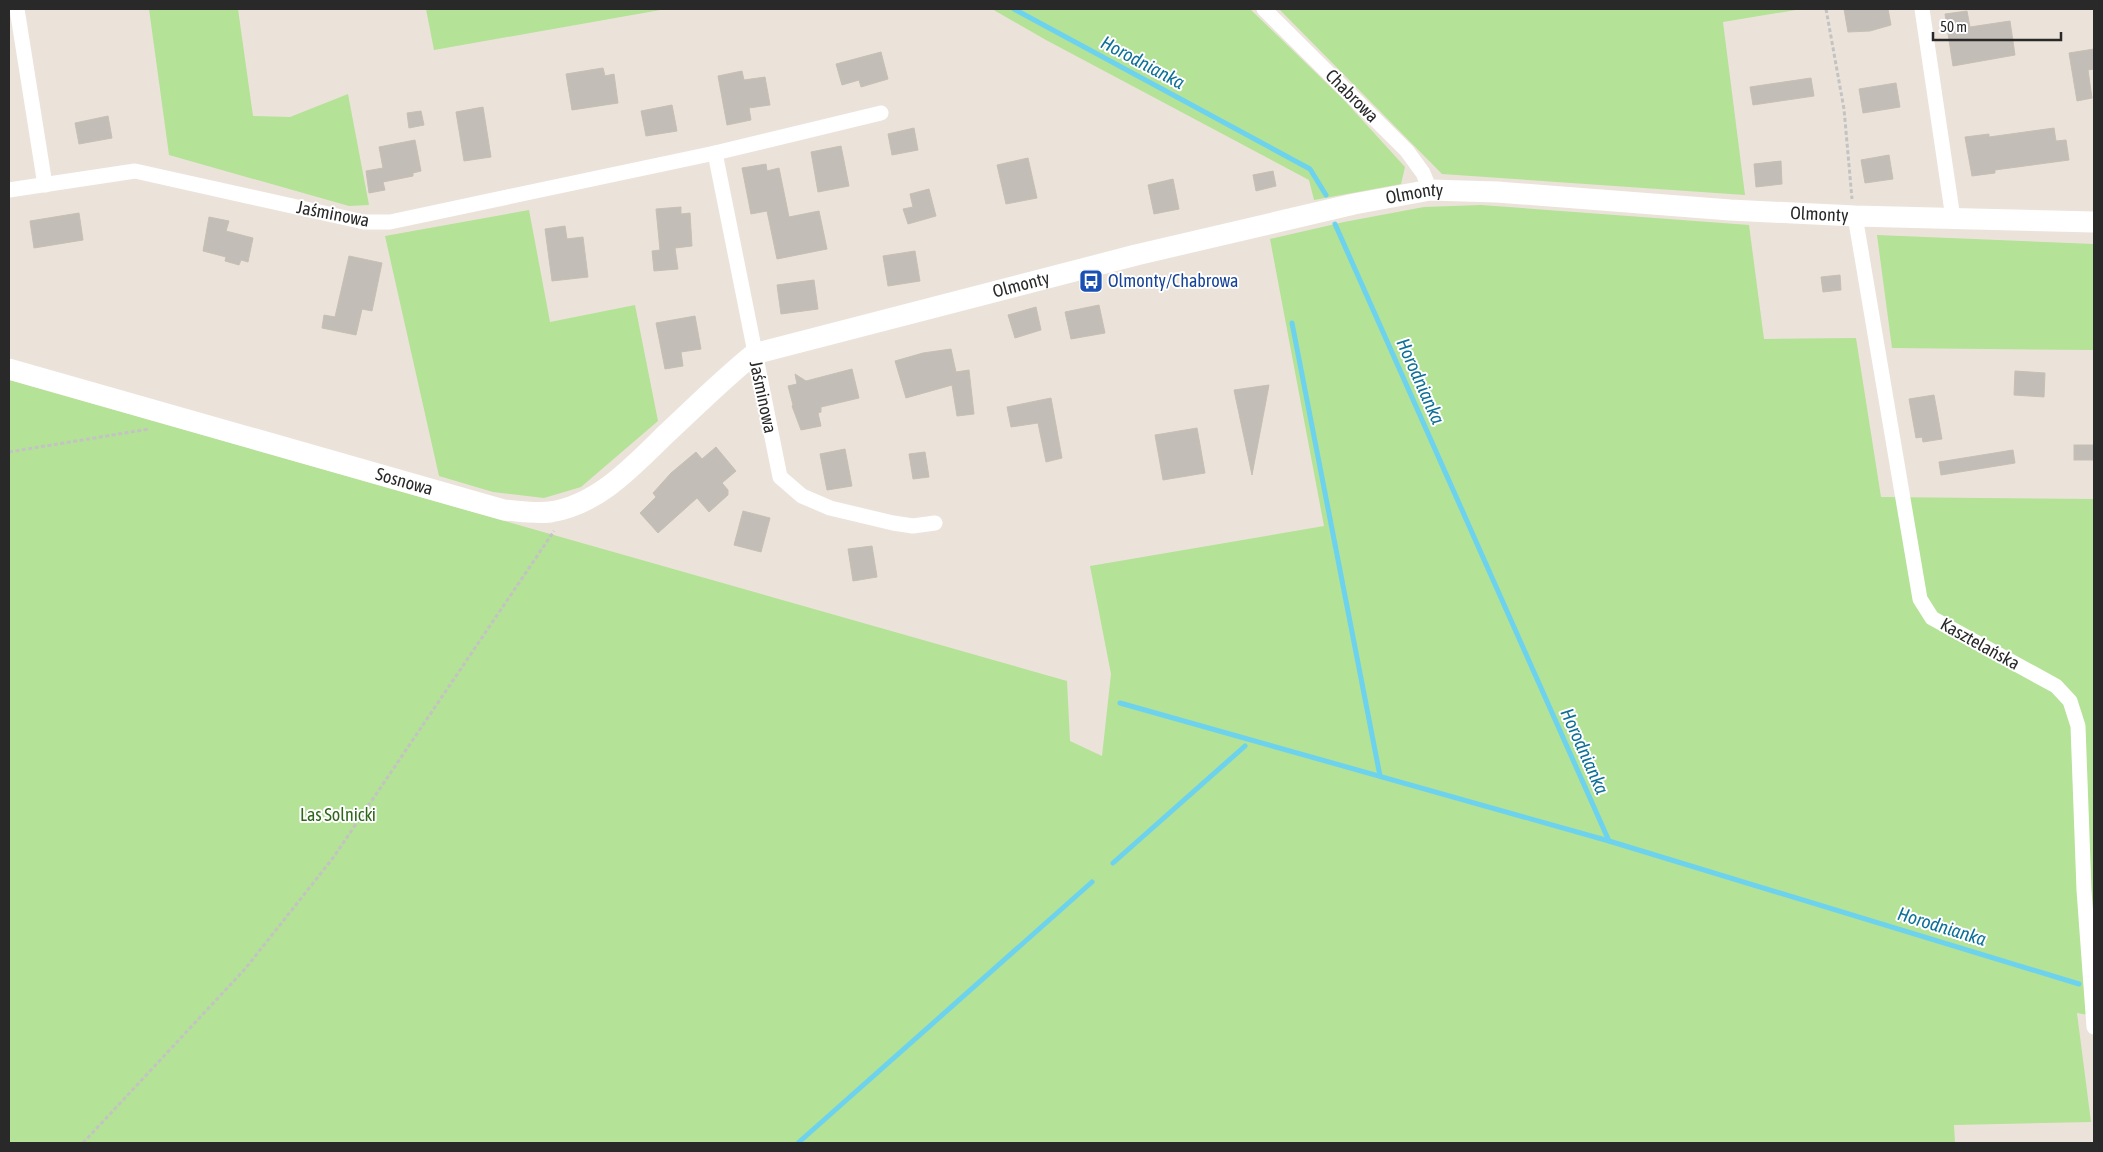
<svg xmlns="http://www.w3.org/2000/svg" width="2103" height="1152" viewBox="0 0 2103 1152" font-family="'Asap Condensed',sans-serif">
<rect width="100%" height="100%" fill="#ebe3da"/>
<!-- green -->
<g fill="#b4e296">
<polygon points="149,9 238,9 253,116 290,117 348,94 369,205 349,206 169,155"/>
<polygon points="426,9 666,9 434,50"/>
<polygon points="992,9 1250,9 1344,100 1405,167 1401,184 1314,200 1309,180 1046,40"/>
<polygon points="1279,9 1802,9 1723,22 1745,195 1442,174"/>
<polygon points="1481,205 1749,225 1764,339 1856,338 1881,497 2094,499 2094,1016 2077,1013 2091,1122 1954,1125 1955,1143 9,1143 9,380 1067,681 1070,741 1102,756 1111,674 1090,566 1324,526 1270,239 1344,222 1424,207"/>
<polygon points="529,210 550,322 635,305 658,421 581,487 544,498 493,492 439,476 385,236"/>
<polygon points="1877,235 2094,244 2094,352 2094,350 1892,348"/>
</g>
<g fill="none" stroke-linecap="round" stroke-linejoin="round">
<!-- stream -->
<g stroke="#6dd2ee" stroke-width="5">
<polyline points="1014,9 1310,169 1326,195"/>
<polyline points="1335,224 1609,841 2079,984"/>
<polyline points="1292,323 1380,776"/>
<polyline points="1120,703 1609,841"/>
<polyline points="1113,863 1245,746"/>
<polyline points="798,1143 1092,882"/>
</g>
</g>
<!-- building -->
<g fill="#c3bdb7" stroke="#c6bfb4">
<polygon points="1844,9 1888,9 1891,25 1870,31 1848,32"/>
<polygon points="1967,11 1970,27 2010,21 2015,55 1953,66 1945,14"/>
<polygon points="2094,49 2094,69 2088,70 2092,98 2077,101 2069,53"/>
<polygon points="881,52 888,79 861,87 859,80 842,85 836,64"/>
<polygon points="603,68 605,76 614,74 618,103 572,110 566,74"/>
<polygon points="742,71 744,80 765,77 770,105 749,108 751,120 727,125 718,76"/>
<polygon points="1811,78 1814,96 1753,105 1750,87"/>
<polygon points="1896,83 1900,107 1863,113 1859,89"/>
<polygon points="672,105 677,131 646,136 641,111"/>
<polygon points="483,107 491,157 464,161 456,112"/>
<polygon points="421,111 424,125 409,128 407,113"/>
<polygon points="108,116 112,138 79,144 75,123"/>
<polygon points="914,128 918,150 892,155 888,134"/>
<polygon points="2054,128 2056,141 2066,140 2069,160 1995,170 1995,173 1972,176 1965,137 1989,134 1989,137"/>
<polygon points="415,140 421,171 413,173 413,176 383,182 385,190 369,193 366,171 383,168 379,147"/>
<polygon points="841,146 849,186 818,192 811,152"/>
<polygon points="1889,155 1893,179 1865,183 1861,160"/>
<polygon points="1028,158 1037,198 1006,204 997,165"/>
<polygon points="1781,161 1782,184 1756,187 1754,164"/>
<polygon points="766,164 767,171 779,168 789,217 819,211 827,249 777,259 767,211 751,214 742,168"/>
<polygon points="1273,171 1276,186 1256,191 1253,175"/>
<polygon points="1173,179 1179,209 1154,214 1148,185"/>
<polygon points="929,189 936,216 908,224 903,209 913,207 910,194"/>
<polygon points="681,207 681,214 690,213 692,246 675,248 678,269 654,271 652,251 660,250 656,209"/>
<polygon points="79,213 83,240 34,248 30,221"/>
<polygon points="209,217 229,221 226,231 253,238 248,262 241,260 239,265 225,261 226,257 203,251"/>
<polygon points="565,226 567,239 583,237 588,277 552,281 545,229"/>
<polygon points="915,251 920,281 888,286 883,256"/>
<polygon points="349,256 382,263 372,311 362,309 356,335 322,328 324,315 335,317"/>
<polygon points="1840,275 1841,290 1823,292 1821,277"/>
<polygon points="814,280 818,309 781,314 777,285"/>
<polygon points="1099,305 1105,333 1071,339 1065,312"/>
<polygon points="1036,307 1041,330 1015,338 1008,315"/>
<polygon points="695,316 701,349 681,352 683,366 665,369 656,323"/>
<polygon points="951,349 956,372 969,370 974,414 957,416 952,385 906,398 895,361 923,353"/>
<polygon points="852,369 859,398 821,407 821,412 818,413 821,426 801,430 792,406 793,405 788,386 797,384 795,374 806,381"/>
<polygon points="2015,371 2045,373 2044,397 2014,395"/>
<polygon points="1269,385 1252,475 1234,390"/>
<polygon points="1934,395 1942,439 1923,442 1922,437 1916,438 1909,399"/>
<polygon points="1051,398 1062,458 1046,462 1038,423 1011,427 1007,407"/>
<polygon points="1197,428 1205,473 1163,480 1155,435"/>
<rect x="2074" y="445" width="20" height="15"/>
<polygon points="716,447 736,471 722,483 728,490 728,495 709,512 697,498 658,533 640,513 656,497 653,493 671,473 696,452 702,459"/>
<polygon points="845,449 852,486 827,490 820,454"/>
<polygon points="2013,450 2015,463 1941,475 1939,462"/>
<polygon points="925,452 929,477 913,479 909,454"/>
<polygon points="743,511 770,518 761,552 734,545"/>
<polygon points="872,546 877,577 853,581 848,549"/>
</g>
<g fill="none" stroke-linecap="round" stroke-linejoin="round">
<!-- path -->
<g stroke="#c3c3c3" stroke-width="3" stroke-dasharray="4 2.5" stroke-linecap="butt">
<polyline points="1826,9 1844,109 1852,199"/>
<polyline points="9,452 149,429"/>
<polyline points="83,1143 245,969 333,858 554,531"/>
</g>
<!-- street -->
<g stroke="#fff" stroke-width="15">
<polyline points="17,9 45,185"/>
<polyline points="1264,9 1407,151 1423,173 1430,190"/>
<polyline points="1922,9 1953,218"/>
<polyline points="715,153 780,477 802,496 830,508 893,523 913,526 935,523"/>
<polyline points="9,190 135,171 364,222 390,222 715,153 881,113"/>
<polyline points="1855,216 1920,599 1932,618 2056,686 2070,701 2078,726 2084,890 2094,1027"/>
</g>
<!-- secondary -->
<path stroke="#fff" stroke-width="21" id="s1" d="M9,369L504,510C519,511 534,514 550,512C598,505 633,466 666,434C695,407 723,379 754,354L1136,255L1354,204L1430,190L1497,192L1730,210L1855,216L2094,222"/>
</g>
<!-- icons -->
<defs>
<g id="bus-square" transform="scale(1.25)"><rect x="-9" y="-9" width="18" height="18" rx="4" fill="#1a4fb4" stroke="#fff"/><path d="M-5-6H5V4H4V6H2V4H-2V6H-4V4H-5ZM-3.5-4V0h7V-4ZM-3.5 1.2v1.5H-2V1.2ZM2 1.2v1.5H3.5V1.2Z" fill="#fff"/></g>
</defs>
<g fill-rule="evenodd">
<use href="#bus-square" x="1091" y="281"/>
</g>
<g text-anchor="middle" stroke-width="4" stroke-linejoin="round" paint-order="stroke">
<!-- street labels -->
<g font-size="18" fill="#292929" stroke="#fff">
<text transform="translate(1352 96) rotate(45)" y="6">Chabrowa</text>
<text dy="6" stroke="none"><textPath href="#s1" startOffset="1502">Olmonty</textPath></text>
<text transform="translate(333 214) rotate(11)" y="6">Jaśminowa</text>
<text dy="6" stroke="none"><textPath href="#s1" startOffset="1908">Olmonty</textPath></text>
<text dy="6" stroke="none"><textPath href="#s1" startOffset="1098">Olmonty</textPath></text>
<text transform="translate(763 397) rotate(78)" y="6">Jaśminowa</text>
<text dy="6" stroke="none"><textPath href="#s1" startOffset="411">Sosnowa</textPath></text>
<text transform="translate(1980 644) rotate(29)" y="6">Kasztelańska</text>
</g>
<!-- transit labels -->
<g font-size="18" fill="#164399" stroke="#fff" text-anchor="start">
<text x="1108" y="287">Olmonty/Chabrowa</text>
</g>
<!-- park labels -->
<g font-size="18" fill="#2d651a" stroke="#fff">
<text x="338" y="821">Las Solnicki</text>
</g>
<!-- water labels -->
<g font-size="19" font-style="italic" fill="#0d7098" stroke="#fff">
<text transform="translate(1143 62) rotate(28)" y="7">Horodnianka</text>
<text transform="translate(1421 381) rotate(66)" y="7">Horodnianka</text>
<text transform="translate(1585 751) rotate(66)" y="7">Horodnianka</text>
<text transform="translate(1942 926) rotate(17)" y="7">Horodnianka</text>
</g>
</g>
<!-- border -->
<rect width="2103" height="1152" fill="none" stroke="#292929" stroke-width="20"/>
<!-- scale -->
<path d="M1933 32v8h128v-8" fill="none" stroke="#292929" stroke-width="2.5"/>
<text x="1940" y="32" font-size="15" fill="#292929" stroke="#ffffff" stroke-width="4" paint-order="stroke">50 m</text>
</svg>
